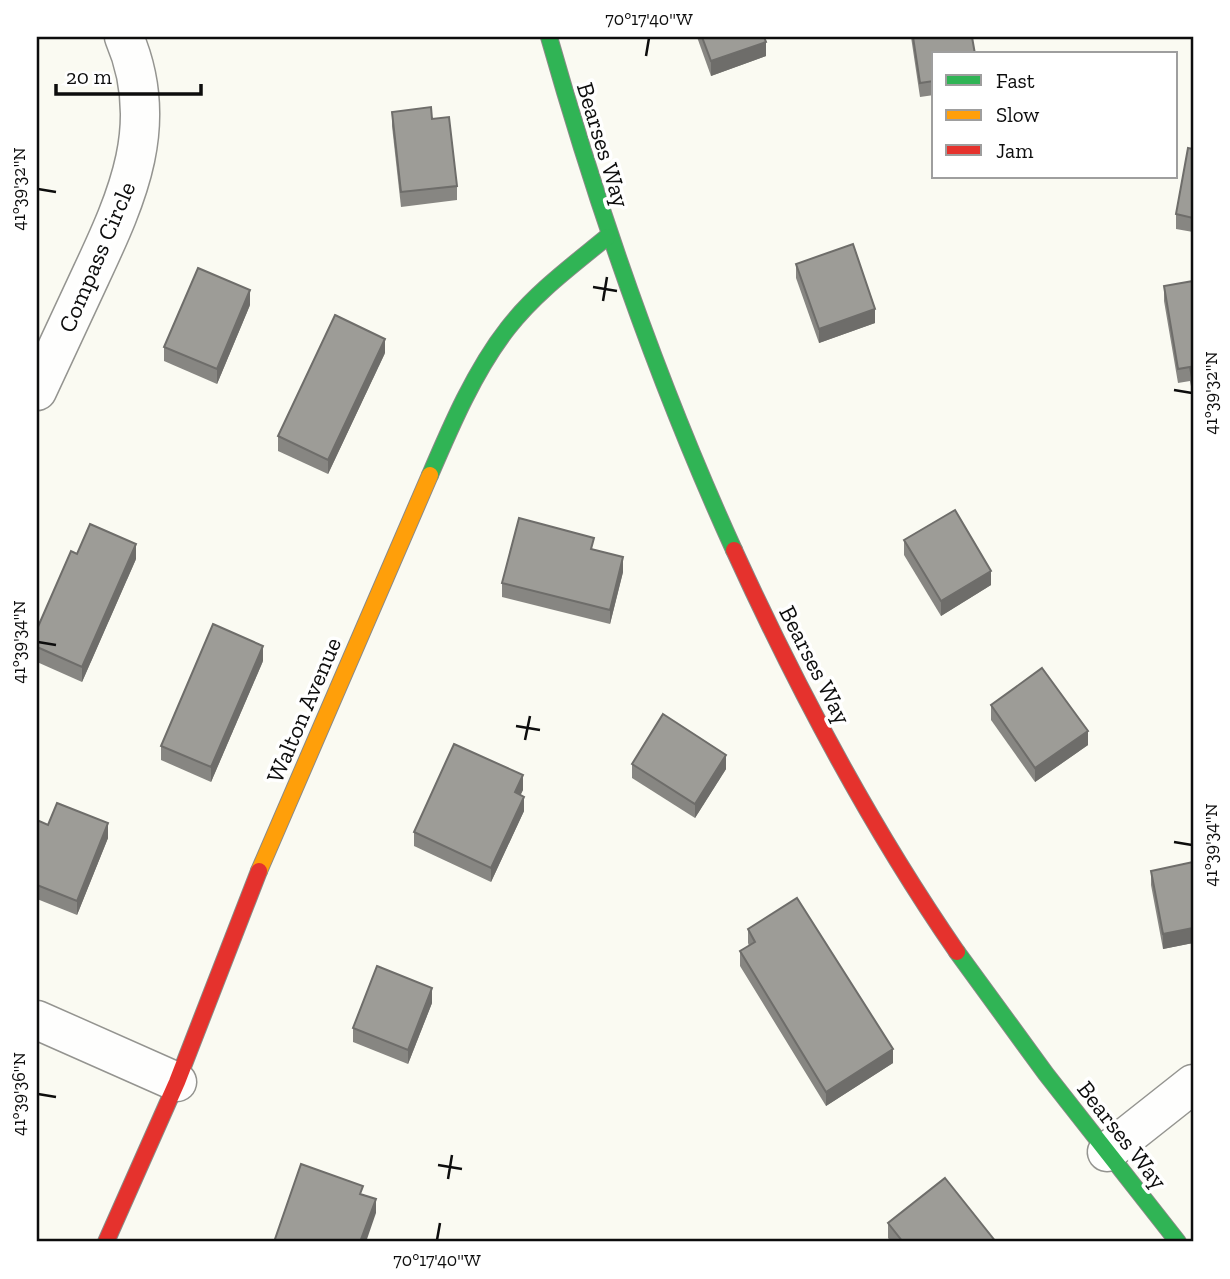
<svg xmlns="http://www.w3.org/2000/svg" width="1230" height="1279" viewBox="0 0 1230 1279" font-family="'Zilla Slab',serif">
<rect width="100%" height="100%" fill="#fafaf2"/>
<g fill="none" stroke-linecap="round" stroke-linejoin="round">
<!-- street casing -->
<g stroke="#949490" stroke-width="41">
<g id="street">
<path d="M37,391C55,353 73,314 91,275C128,196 161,123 124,37"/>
<polyline points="37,1020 177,1082"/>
<polyline points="1107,1152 1193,1084"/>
</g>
</g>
<!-- fast casing -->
<g stroke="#8a8a87" stroke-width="18">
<g id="fast">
<path d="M549,37C599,213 658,383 734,550"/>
<path d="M430,475C451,426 475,370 508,328C535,293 573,265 607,237"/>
<polyline points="957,952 1046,1074 1178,1242"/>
</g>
</g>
<!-- slow casing -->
<g stroke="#8a8a87" stroke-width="18">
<polyline id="slow" points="259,871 430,475"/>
</g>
<!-- jam casing -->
<g stroke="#8a8a87" stroke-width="18">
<g id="jam">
<path d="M734,550C797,688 870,826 957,952"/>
<polyline points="106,1242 177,1082 259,871"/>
</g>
</g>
<!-- street -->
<use href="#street" stroke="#fefefd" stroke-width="38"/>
<!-- fast -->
<use href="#fast" stroke="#30b455" stroke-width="16"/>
<!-- slow -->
<use href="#slow" stroke="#ff9f0a" stroke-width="16"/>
<!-- jam -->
<use href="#jam" stroke="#e5322d" stroke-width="16"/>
</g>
<!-- wall -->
<g fill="#878682">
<polygon points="697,37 764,37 766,56 711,76"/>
<polygon points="911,37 972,37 934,54 934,95 920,97"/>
<polygon points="392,112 457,186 457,200 401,207 392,126"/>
<polygon points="1193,149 1193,232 1176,229 1176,214"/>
<polygon points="796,264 875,323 819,343 796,278"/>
<polygon points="1193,281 1193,397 1190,381 1178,383 1164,301 1164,286"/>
<polygon points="250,305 217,384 164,361 164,347"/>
<polygon points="385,353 328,474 278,451 278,436"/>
<polygon points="904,540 991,585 941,616 904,555"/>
<polygon points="594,550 623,572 610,624 502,597 502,583"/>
<polygon points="136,559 82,682 37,662 37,629"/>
<polygon points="263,661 211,782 161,760 161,746"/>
<polygon points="991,705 1088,745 1035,782 991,720"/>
<polygon points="632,764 726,769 695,818 632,778"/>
<polygon points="523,790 520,795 524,811 491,882 414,846 414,832"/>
<polygon points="37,820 48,825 108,838 77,915 37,899"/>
<polygon points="1193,862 1193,943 1163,949 1151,885 1151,871"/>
<polygon points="748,929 893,1063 826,1106 740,966 740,951 749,946 748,943"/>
<polygon points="432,1003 408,1064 353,1042 353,1028"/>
<polygon points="888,1223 996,1242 891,1242 888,1238"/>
</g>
<!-- shaded-wall -->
<g fill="#6e6d6a">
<polygon points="766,42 766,56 711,76 711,61"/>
<polygon points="250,290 250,305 217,384 217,369"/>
<polygon points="875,309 875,323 819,343 819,329"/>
<polygon points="385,339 385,353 328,474 328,460"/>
<polygon points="136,544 136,559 82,682 82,667"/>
<polygon points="623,557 623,572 610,624 610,610"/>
<polygon points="991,571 991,585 941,616 941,601"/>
<polygon points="263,646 263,661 211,782 211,767"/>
<polygon points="1088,731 1088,745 1035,782 1035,768"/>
<polygon points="726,755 726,769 695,818 695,804"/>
<polygon points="523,775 523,790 515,807 515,792"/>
<polygon points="524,797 524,811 491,882 491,868"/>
<polygon points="108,823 108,838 77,915 77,901"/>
<polygon points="1193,928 1193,943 1163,949 1163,934"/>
<polygon points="432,988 432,1003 408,1064 408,1050"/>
<polygon points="893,1049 893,1063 826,1106 826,1092"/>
<polygon points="376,1199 376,1213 366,1242 360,1242"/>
</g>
<!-- building -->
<g fill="#9d9c97" stroke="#6e6d6a" stroke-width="2">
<polygon points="702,37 764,37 766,42 711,61"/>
<polygon points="913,37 972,37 975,54 934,54 934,81 920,83"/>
<polygon points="431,107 432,119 449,117 457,186 401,192 392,112"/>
<polygon points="1188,148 1193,149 1193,218 1176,214"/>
<polygon points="853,244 875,309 819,329 796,264"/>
<polygon points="198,268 250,290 217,369 164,347"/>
<polygon points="1193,281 1193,383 1190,367 1178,369 1164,286"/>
<polygon points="335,315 385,339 328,460 278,436"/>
<polygon points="955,510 991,571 941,601 904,540"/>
<polygon points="519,518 594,538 591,549 623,557 610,610 502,583"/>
<polygon points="90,524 136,544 82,667 37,647 37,629 71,551 77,554"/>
<polygon points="213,624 263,646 211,767 161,746"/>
<polygon points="1042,668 1088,731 1035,768 991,705"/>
<polygon points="663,714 726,755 695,804 632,764"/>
<polygon points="454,744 523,775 515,792 524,797 491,868 414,832"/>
<polygon points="57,803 108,823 77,901 37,885 37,820 48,825"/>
<polygon points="1193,862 1193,928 1163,934 1151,871"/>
<polygon points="797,898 893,1049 826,1092 740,951 755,942 748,929"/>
<polygon points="377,966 432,988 408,1050 353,1028"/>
<polygon points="301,1164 363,1186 360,1194 376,1199 360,1242 274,1242"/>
<polygon points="945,1178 996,1242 903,1242 888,1223"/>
</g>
<!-- ticks -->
<path fill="none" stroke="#0d0d0d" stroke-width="2.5" d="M646,56L649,38M38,189L56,192M593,287L617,291M603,301L607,277M1174,390L1192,393M38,642L56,645M516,726L540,730M525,740L530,716M1174,842L1192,845M38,1094L56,1097M438,1165L462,1169M448,1179L452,1155M437,1240L440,1223"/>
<g text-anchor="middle" stroke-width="7" stroke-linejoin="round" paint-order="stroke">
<!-- street labels -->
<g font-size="24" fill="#0d0d0d" stroke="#fff">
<text transform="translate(603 145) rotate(73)" y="8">Bearses Way</text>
<text transform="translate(97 257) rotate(-67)" y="8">Compass Circle</text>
<text transform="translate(815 665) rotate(63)" y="8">Bearses Way</text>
<text transform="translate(304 710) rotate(-67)" y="8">Walton Avenue</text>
<text transform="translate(1122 1135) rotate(52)" y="8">Bearses Way</text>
</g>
</g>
<!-- border -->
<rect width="1230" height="1279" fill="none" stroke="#ffffff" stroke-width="77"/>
<!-- legend -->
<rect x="932" y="52" width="245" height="126" fill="#ffffff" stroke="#9e9e9e" stroke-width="2"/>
<rect x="946" y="75" width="35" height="10" fill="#30b455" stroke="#9e9e9e" stroke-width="2"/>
<text x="996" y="88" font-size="21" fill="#0d0d0d">Fast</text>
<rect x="946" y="110" width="35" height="10" fill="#ff9f0a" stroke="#9e9e9e" stroke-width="2"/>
<text x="996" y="122" font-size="21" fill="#0d0d0d">Slow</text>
<rect x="946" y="145" width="35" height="10" fill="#e5322d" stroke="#9e9e9e" stroke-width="2"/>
<text x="996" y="158" font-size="21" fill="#0d0d0d">Jam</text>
<!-- scale -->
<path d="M56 84v10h145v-10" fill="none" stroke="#0d0d0d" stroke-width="3.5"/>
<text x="66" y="84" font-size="21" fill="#0d0d0d" stroke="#ffffff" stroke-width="5" paint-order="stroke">20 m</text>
<rect x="38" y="38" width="1154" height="1202" fill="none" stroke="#0d0d0d" stroke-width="2.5"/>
<g font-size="18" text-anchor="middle" fill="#0d0d0d">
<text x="649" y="25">70°17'40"W</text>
<text transform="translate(19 189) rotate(-90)" y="6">41°39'32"N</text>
<text transform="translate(1211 393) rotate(-90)" y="6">41°39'32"N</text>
<text transform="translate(19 642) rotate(-90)" y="6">41°39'34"N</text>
<text transform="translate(1211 845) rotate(-90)" y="6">41°39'34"N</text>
<text transform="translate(19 1094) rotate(-90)" y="6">41°39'36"N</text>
<text x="437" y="1266">70°17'40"W</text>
</g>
</svg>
